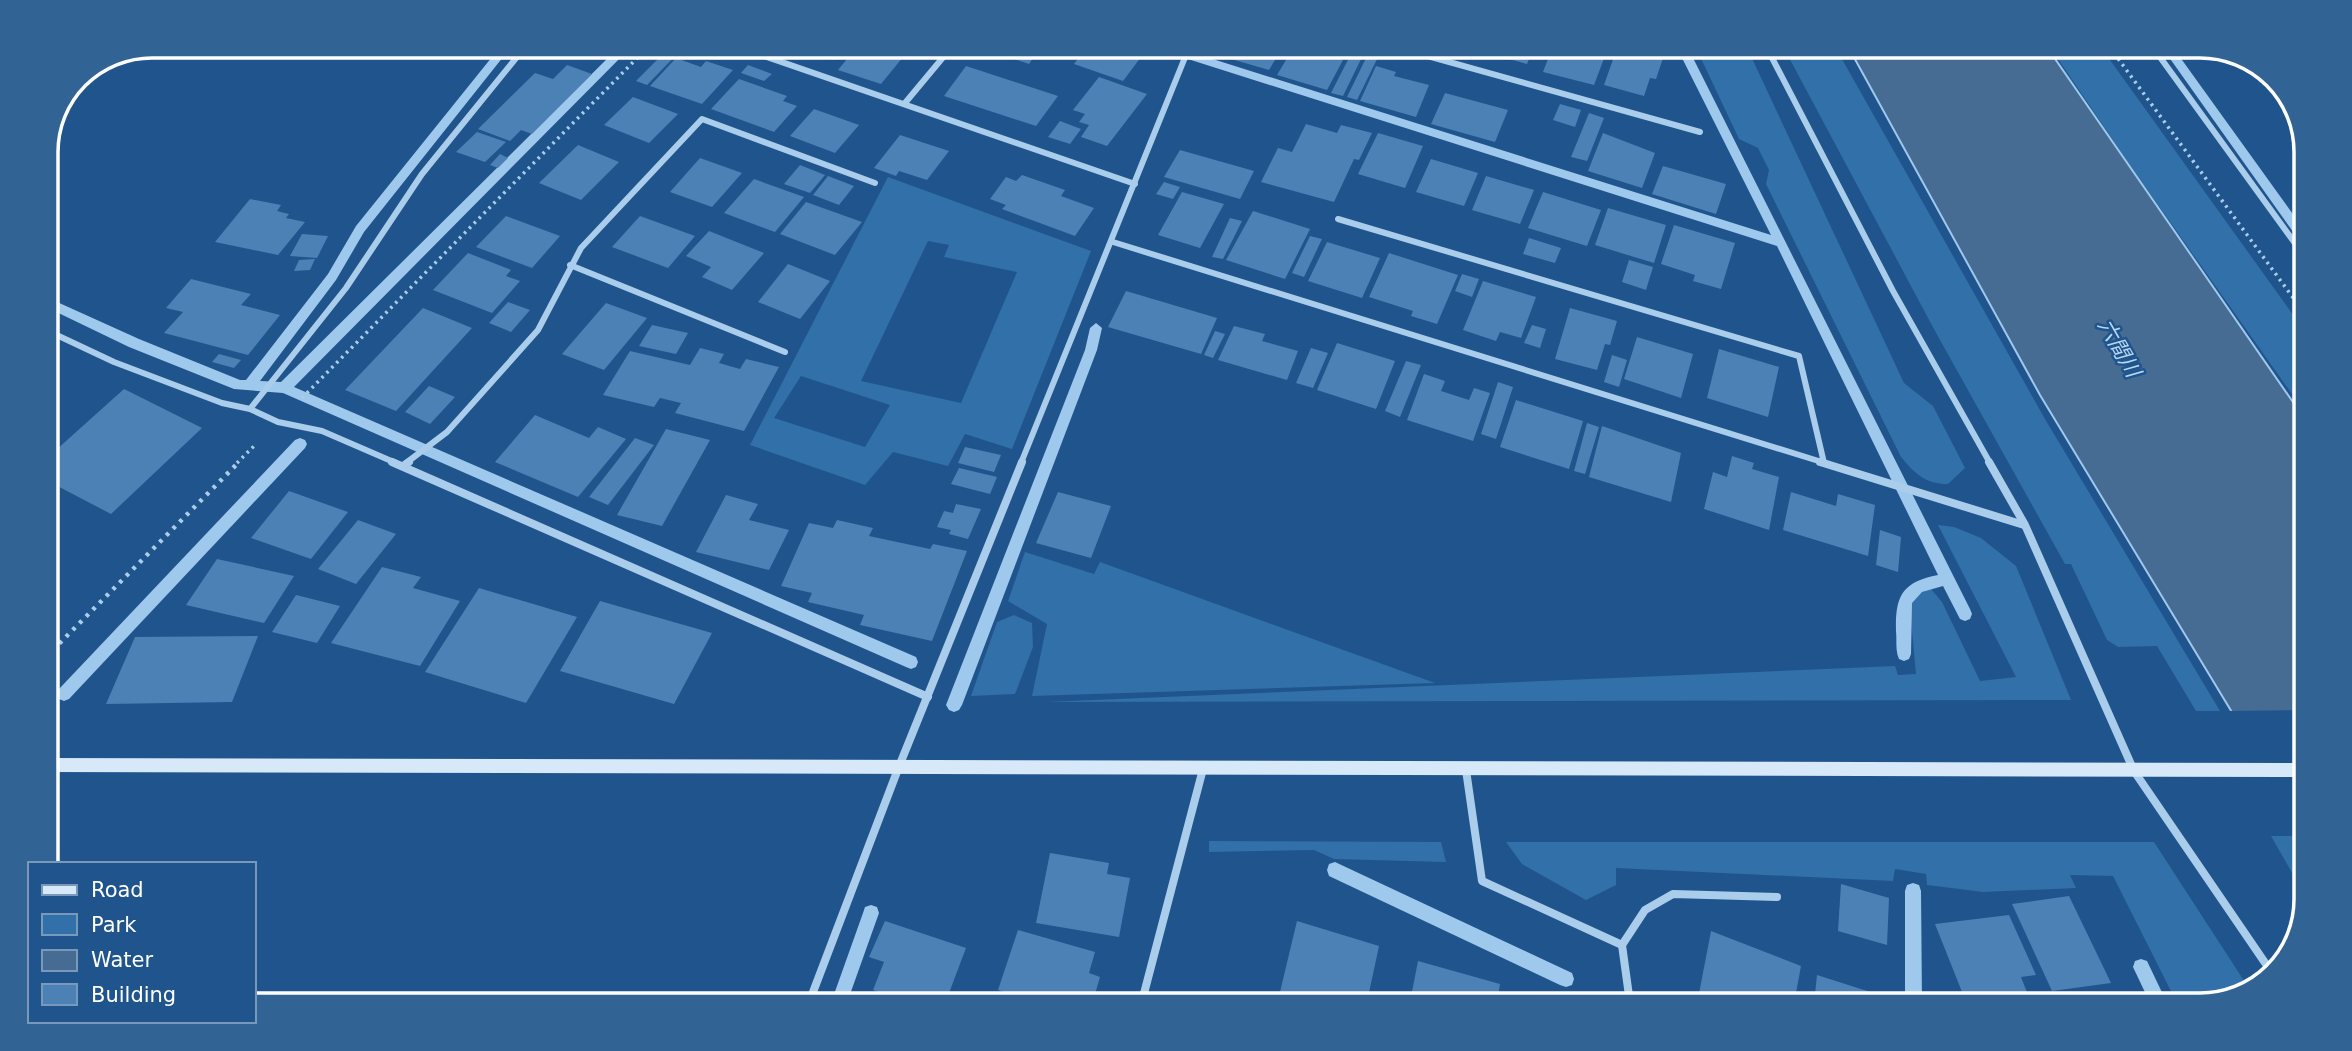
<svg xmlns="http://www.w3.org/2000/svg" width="2352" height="1051" viewBox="0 0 2352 1051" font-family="'DejaVu Sans','Noto Sans JP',sans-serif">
<rect width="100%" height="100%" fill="#1f558c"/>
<!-- green -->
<g fill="#3270a9" fill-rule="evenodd">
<path d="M1698,52H1749L1904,383L1933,406L1965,468L1948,484C1926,484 1915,474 1901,457L1766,184L1769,170L1758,148L1739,139Z"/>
<polygon points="1786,52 1838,52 2045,419 2220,711 2196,711 2157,646 2118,647 2107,640 2071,564 2065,564 1935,331"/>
<polygon points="2054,53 2105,53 2304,330 2304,411 2129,164"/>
<path d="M888,177L1091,251L1012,449L965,434L948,466L893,452L865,485L750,445ZM928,241L949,245L944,257L1017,272L961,403L861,381ZM801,376L890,405L865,447L774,418Z"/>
<polygon points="1938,525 1954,527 1981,538 2016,566 2071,700 1046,702 1895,666 1898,675 1916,674 1910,609 1914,595 1931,589 1942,602 1980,681 2016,677"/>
<polygon points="1025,552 1094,574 1100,562 1435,683 1032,696 1047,624 1008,601"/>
<polygon points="1014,615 1032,623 1033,647 1015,694 971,696 997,622"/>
<polygon points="2271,836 2299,836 2299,885"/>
<polygon points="1209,841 1441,842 1446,862 1334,859 1314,850 1209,852"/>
<polygon points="1506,842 2154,842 2250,990 2201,1005 2178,1005 2113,876 2070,875 2076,888 1983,892 1927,885 1926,874 1895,869 1893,881 1616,868 1616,885 1586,900 1522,864"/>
</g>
<!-- water -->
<polygon fill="#466c93" stroke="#9fc8ed" stroke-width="2" points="1851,52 2051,53 2304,418 2299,823 2040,395"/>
<!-- pier -->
<polygon fill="#1f558c" points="2301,710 2299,826 2226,711"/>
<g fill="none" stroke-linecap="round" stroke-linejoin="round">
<!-- stream -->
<g fill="#9fc8ed" fill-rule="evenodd">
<polygon points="500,47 511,47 364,232 336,280 260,381 281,382 619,47 631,47 294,387 916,657 918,662 916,667 911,669 906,667 283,393 234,389 129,347 46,307 46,297 139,339 240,380 246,380 328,274 356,226"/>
<path d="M1167,50H1184L1771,235L1679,52H1690L1970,609L1972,614L1970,619L1965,621L1960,619L1943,586L1922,592L1912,603L1911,654L1909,659L1904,661L1899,659C1895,650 1897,640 1896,631C1895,596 1902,582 1938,575L1777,246L1169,53Z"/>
<polygon points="2166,53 2177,53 2305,231 2305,245 2301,243"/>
<polygon points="1096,323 1102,328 1097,350 962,705 959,710 954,712 949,710 946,705 1085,350 1090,328"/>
<polygon points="300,438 305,440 307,444 305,448 69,699 64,701 59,699 56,694 59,689 295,440"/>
<polygon points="1335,862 1572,973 1574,979 1572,985 1566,987 1560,985 1329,876 1327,870 1329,864"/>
<polygon points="1913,883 1919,885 1921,891 1922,1004 1905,1004 1905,891 1907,885"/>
<polygon points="871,905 877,907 879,913 848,1000 832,1000 863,913 865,907"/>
<polygon points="2141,959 2147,961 2168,1005 2151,1005 2133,967 2135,961"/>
</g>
</g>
<!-- building -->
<g fill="#4b81b5">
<polygon points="669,48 683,48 647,85 636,81"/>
<polygon points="784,48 845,48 834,60 814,53 810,57"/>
<polygon points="856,48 882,48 903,57 881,84 838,70"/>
<polygon points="1000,49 1052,49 1046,57 1036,54 1029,64 997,53"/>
<polygon points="1085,49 1147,49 1123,81 1074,64"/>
<polygon points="1217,50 1281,50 1269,70 1214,54"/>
<polygon points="1292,50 1307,50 1343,60 1327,90 1277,75"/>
<polygon points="1353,50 1365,51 1343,96 1331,93"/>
<polygon points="1481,51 1532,51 1527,64"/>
<polygon points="1551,51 1606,53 1594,85 1543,72"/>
<polygon points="1616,51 1636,51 1663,58 1656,79 1650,78 1644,96 1604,85"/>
<polygon points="1369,52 1379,55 1357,100 1347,97"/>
<polygon points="676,58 701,67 706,61 733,70 702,104 650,86"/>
<polygon points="567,65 592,74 532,134 521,130 510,141 478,129 535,73 553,79"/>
<polygon points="748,65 772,74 764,81 741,73"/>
<polygon points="966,66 1058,96 1036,126 944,96"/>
<polygon points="1376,66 1396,72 1394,76 1429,85 1416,117 1360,101"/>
<polygon points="1099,77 1147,94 1107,146 1081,137 1089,125 1079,122 1085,114 1073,110"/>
<polygon points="739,79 787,96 783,101 797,106 774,132 711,109"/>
<polygon points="1445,93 1508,110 1495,142 1431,124"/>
<polygon points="633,97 678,114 649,143 604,125"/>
<polygon points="1560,104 1581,110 1575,127 1553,120"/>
<polygon points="814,109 859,125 835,153 790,136"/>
<polygon points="1589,113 1604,118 1587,161 1571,157"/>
<polygon points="1060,121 1081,129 1070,144 1048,137"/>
<polygon points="1306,124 1337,133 1341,125 1372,133 1359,160 1354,159 1334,202 1261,182 1278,148 1292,152"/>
<polygon points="477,132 506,142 485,162 456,152"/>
<polygon points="1378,133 1423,146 1405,188 1358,174"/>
<polygon points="1603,133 1655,153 1642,188 1588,171"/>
<polygon points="900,135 949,151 927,180 899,171 896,176 874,168"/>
<polygon points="578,145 619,162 581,200 539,183"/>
<polygon points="1180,150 1254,171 1240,199 1164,177"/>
<polygon points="500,154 508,158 498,168 490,165"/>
<polygon points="700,158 742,173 712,207 670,192"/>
<polygon points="1431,159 1478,173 1464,206 1416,192"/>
<polygon points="800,165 825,175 810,193 784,184"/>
<polygon points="1663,166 1726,184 1716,214 1652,194"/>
<polygon points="1022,175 1065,190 1061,196 1094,208 1075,236 1002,209 1006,205 990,199 1006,177 1016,181"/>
<polygon points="828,176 854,186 839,205 813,195"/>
<polygon points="1486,176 1534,190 1520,224 1472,210"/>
<polygon points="754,179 804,197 775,232 724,213"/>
<polygon points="1164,182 1180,187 1173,199 1156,194"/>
<polygon points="1182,192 1224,204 1200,248 1158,235"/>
<polygon points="1543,192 1601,210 1587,246 1528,228"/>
<polygon points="250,199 281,205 277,211 289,214 286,218 305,222 278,255 215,242"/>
<polygon points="806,202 862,222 835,255 780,234"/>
<polygon points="1608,208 1666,225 1654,263 1595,245"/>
<polygon points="1253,211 1310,229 1285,279 1226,260"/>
<polygon points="506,216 560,236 532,268 476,247"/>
<polygon points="640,216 695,236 668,268 612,247"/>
<polygon points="1230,218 1242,221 1223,259 1212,257"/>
<polygon points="1674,225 1735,243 1721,289 1693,281 1695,275 1661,264"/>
<polygon points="709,231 764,253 732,290 702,277 711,267 686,256"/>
<polygon points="302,234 328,236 317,258 290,256"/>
<polygon points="1310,236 1322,239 1304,277 1292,273"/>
<polygon points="1529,238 1561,248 1555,263 1523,254"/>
<polygon points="1327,242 1380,258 1362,298 1308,281"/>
<polygon points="468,253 511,270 506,276 520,281 492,313 433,290"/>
<polygon points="1389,253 1458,275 1437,324 1411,316 1413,311 1369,297"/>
<polygon points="315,259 310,270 294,271 299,260"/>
<polygon points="1629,260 1653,267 1646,290 1622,282"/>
<polygon points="788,264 830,281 800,319 758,302"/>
<polygon points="1462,274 1479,279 1472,297 1455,291"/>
<polygon points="191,279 251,294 241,305 280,315 248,355 164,333 183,312 166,308"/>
<polygon points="1483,281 1536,297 1521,338 1500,332 1496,341 1463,330"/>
<polygon points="1126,291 1217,318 1201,354 1108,327"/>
<polygon points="508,302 530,310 511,332 489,323"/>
<polygon points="606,303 647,318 604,370 562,354"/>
<polygon points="423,308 472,328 396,411 345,390"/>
<polygon points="1570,308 1617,321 1610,345 1605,344 1597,370 1555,359"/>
<polygon points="652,325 688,333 676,354 639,346"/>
<polygon points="1532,325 1546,329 1540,348 1524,343"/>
<polygon points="1234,326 1265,334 1262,341 1298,351 1287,380 1218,360"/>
<polygon points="1215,331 1225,334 1213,358 1204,355"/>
<polygon points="1637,337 1693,354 1681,398 1624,379"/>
<polygon points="1337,343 1395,361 1376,409 1317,390"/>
<polygon points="700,348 724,354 719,363 740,369 746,359 779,367 744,431 675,413 681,403 660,398 654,407 603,395 630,351 690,365"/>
<polygon points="1311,348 1328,353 1313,388 1296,383"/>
<polygon points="1719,349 1779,367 1768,417 1707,398"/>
<polygon points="219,354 241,360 234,368 212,362"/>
<polygon points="1612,355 1627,360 1619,387 1604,382"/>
<polygon points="1406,361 1421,365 1400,417 1385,411"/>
<polygon points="1424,374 1445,381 1441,391 1469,400 1474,388 1490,393 1473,441 1407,420"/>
<polygon points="1498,382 1513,387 1496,439 1481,434"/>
<polygon points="429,386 455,397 430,424 405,412"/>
<polygon points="124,389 202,428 111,514 46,480 46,459"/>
<polygon points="1516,400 1583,421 1569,469 1500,447"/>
<polygon points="535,415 589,438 598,427 626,439 578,497 495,462"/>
<polygon points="1587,423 1599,427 1585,474 1574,471"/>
<polygon points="1602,426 1681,453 1671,502 1589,477"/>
<polygon points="666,429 710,440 662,526 617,515"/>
<polygon points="635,438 654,445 608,505 589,497"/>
<polygon points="965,447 1001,455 994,472 958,463"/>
<polygon points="1732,456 1754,463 1752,469 1779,477 1769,530 1704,509 1713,472 1727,477"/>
<polygon points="959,468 997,477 990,494 951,484"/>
<polygon points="289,491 348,512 311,559 251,538"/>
<polygon points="1058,492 1111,506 1091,558 1036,543"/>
<polygon points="1791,492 1836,506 1838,494 1875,505 1868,556 1783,530"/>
<polygon points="726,495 758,504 749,520 789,530 769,570 696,552"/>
<polygon points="956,504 981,509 968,539 949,534 951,530 937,527 944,511 953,513"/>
<polygon points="358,520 396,534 356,584 318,569"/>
<polygon points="837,520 873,528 869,536 930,549 933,544 967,551 932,641 860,625 864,615 808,602 812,593 781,586 809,523 833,528"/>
<polygon points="1880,530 1901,537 1898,572 1876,565"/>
<polygon points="217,559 294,576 264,623 186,605"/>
<polygon points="382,567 421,577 413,588 460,601 420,666 331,643"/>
<polygon points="479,588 577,617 526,703 425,672"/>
<polygon points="296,595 340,606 317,643 272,632"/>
<polygon points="600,601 712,633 674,704 560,671"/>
<polygon points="258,636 232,702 106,704 135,637"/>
<polygon points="1050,853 1109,863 1107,874 1130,878 1119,937 1036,923"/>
<polygon points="1841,884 1889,898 1887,945 1838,931"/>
<polygon points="2069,896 2111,983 2052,991 2012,904"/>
<polygon points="2009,915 2036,975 2021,977 2028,995 1966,1002 1935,924"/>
<polygon points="885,921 966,948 946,1001 903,1000 873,990 884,962 869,957"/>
<polygon points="1297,921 1379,946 1367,1002 1315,1002 1280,992"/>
<polygon points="1018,930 1095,952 1089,973 1100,977 1093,1001 1038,1001 998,990"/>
<polygon points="1711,931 1801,966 1794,1004 1697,1004"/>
<polygon points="1418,961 1500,984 1497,1003 1410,1002"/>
<polygon points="1817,975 1886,997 1886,1004 1814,1004"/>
</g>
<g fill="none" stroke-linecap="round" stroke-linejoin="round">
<!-- path-far1 -->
<g stroke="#abcdec" stroke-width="3.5" stroke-dasharray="2.5 4.5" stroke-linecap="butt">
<polyline points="2114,53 2305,314"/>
<polyline points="302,398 648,47"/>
<polyline points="237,463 256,444"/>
</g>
<!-- path -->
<polyline stroke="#abcdec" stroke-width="4.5" stroke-dasharray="3.5 6" stroke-linecap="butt" points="46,657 239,462"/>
<!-- street-far1 -->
<g stroke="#abcdec" stroke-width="6">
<polyline points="741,48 1135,184"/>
<polyline points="1406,50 1700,132"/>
<polyline points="1769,52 1893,291 1990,463"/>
<polyline points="2157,53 2305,257"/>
<polyline points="905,103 950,49"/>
<polyline points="1338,219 1799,356 1824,463"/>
<polyline points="1113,242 1825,463"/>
<polyline points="570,265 785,352"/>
<polyline points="46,330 114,362 222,403 250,409 278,422 322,431 396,463"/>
<polyline points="250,409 346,288 422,174 525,47"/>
<polyline points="406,463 447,432 538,330 581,248 702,119 875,183"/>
<polyline points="1021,463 1188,50"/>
</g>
<!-- street -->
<g stroke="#abcdec" stroke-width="8">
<polyline points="392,462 928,697"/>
<polyline points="1820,462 2024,525"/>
<polyline points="1989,462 2025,525 2134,771 2272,973"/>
<polyline points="403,466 409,462"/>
<polyline points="1466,770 1482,881 1622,945 1630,1003"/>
<polyline points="1622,945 1645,910 1673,894 1777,897"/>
<polyline points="1143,997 1158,1001"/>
<polyline points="810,1000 898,769 1022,462"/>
<polyline points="1142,1001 1203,769"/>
</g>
<!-- secondary -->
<polygon fill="#d7e8f9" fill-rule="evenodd" points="46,758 2300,763 2300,777 46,772"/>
</g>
<g text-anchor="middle" stroke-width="5" stroke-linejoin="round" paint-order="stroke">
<!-- water labels -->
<g font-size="21" font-style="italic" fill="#b7d6f3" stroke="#1f558c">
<text transform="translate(2119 348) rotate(60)" y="7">六間川</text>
</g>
</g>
<!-- crop -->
<path d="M0 0H2352V1051H0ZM152 58H2200A94 94 0 0 1 2294 152V899A94 94 0 0 1 2200 993H152A94 94 0 0 1 58 899V152A94 94 0 0 1 152 58Z" fill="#316395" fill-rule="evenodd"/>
<path fill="none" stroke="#fff" stroke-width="3.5" d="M152 58H2200A94 94 0 0 1 2294 152V899A94 94 0 0 1 2200 993H152A94 94 0 0 1 58 899V152A94 94 0 0 1 152 58Z"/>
<!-- legend -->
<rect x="28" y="862" width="228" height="161" fill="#1f558c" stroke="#7999ba" stroke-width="2"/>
<rect x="42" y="885" width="35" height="10" fill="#d7e8f9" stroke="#7999ba" stroke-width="2"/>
<text x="91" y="897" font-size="21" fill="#ffffff">Road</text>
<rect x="42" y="914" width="35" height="21" fill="#3270a9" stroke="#7999ba" stroke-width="2"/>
<text x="91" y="932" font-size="21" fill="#ffffff">Park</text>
<rect x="42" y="950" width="35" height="21" fill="#466c93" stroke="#7999ba" stroke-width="2"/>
<text x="91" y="967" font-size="21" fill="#ffffff">Water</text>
<rect x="42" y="984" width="35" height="21" fill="#4b81b5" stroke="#7999ba" stroke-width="2"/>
<text x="91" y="1002" font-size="21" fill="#ffffff">Building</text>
</svg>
